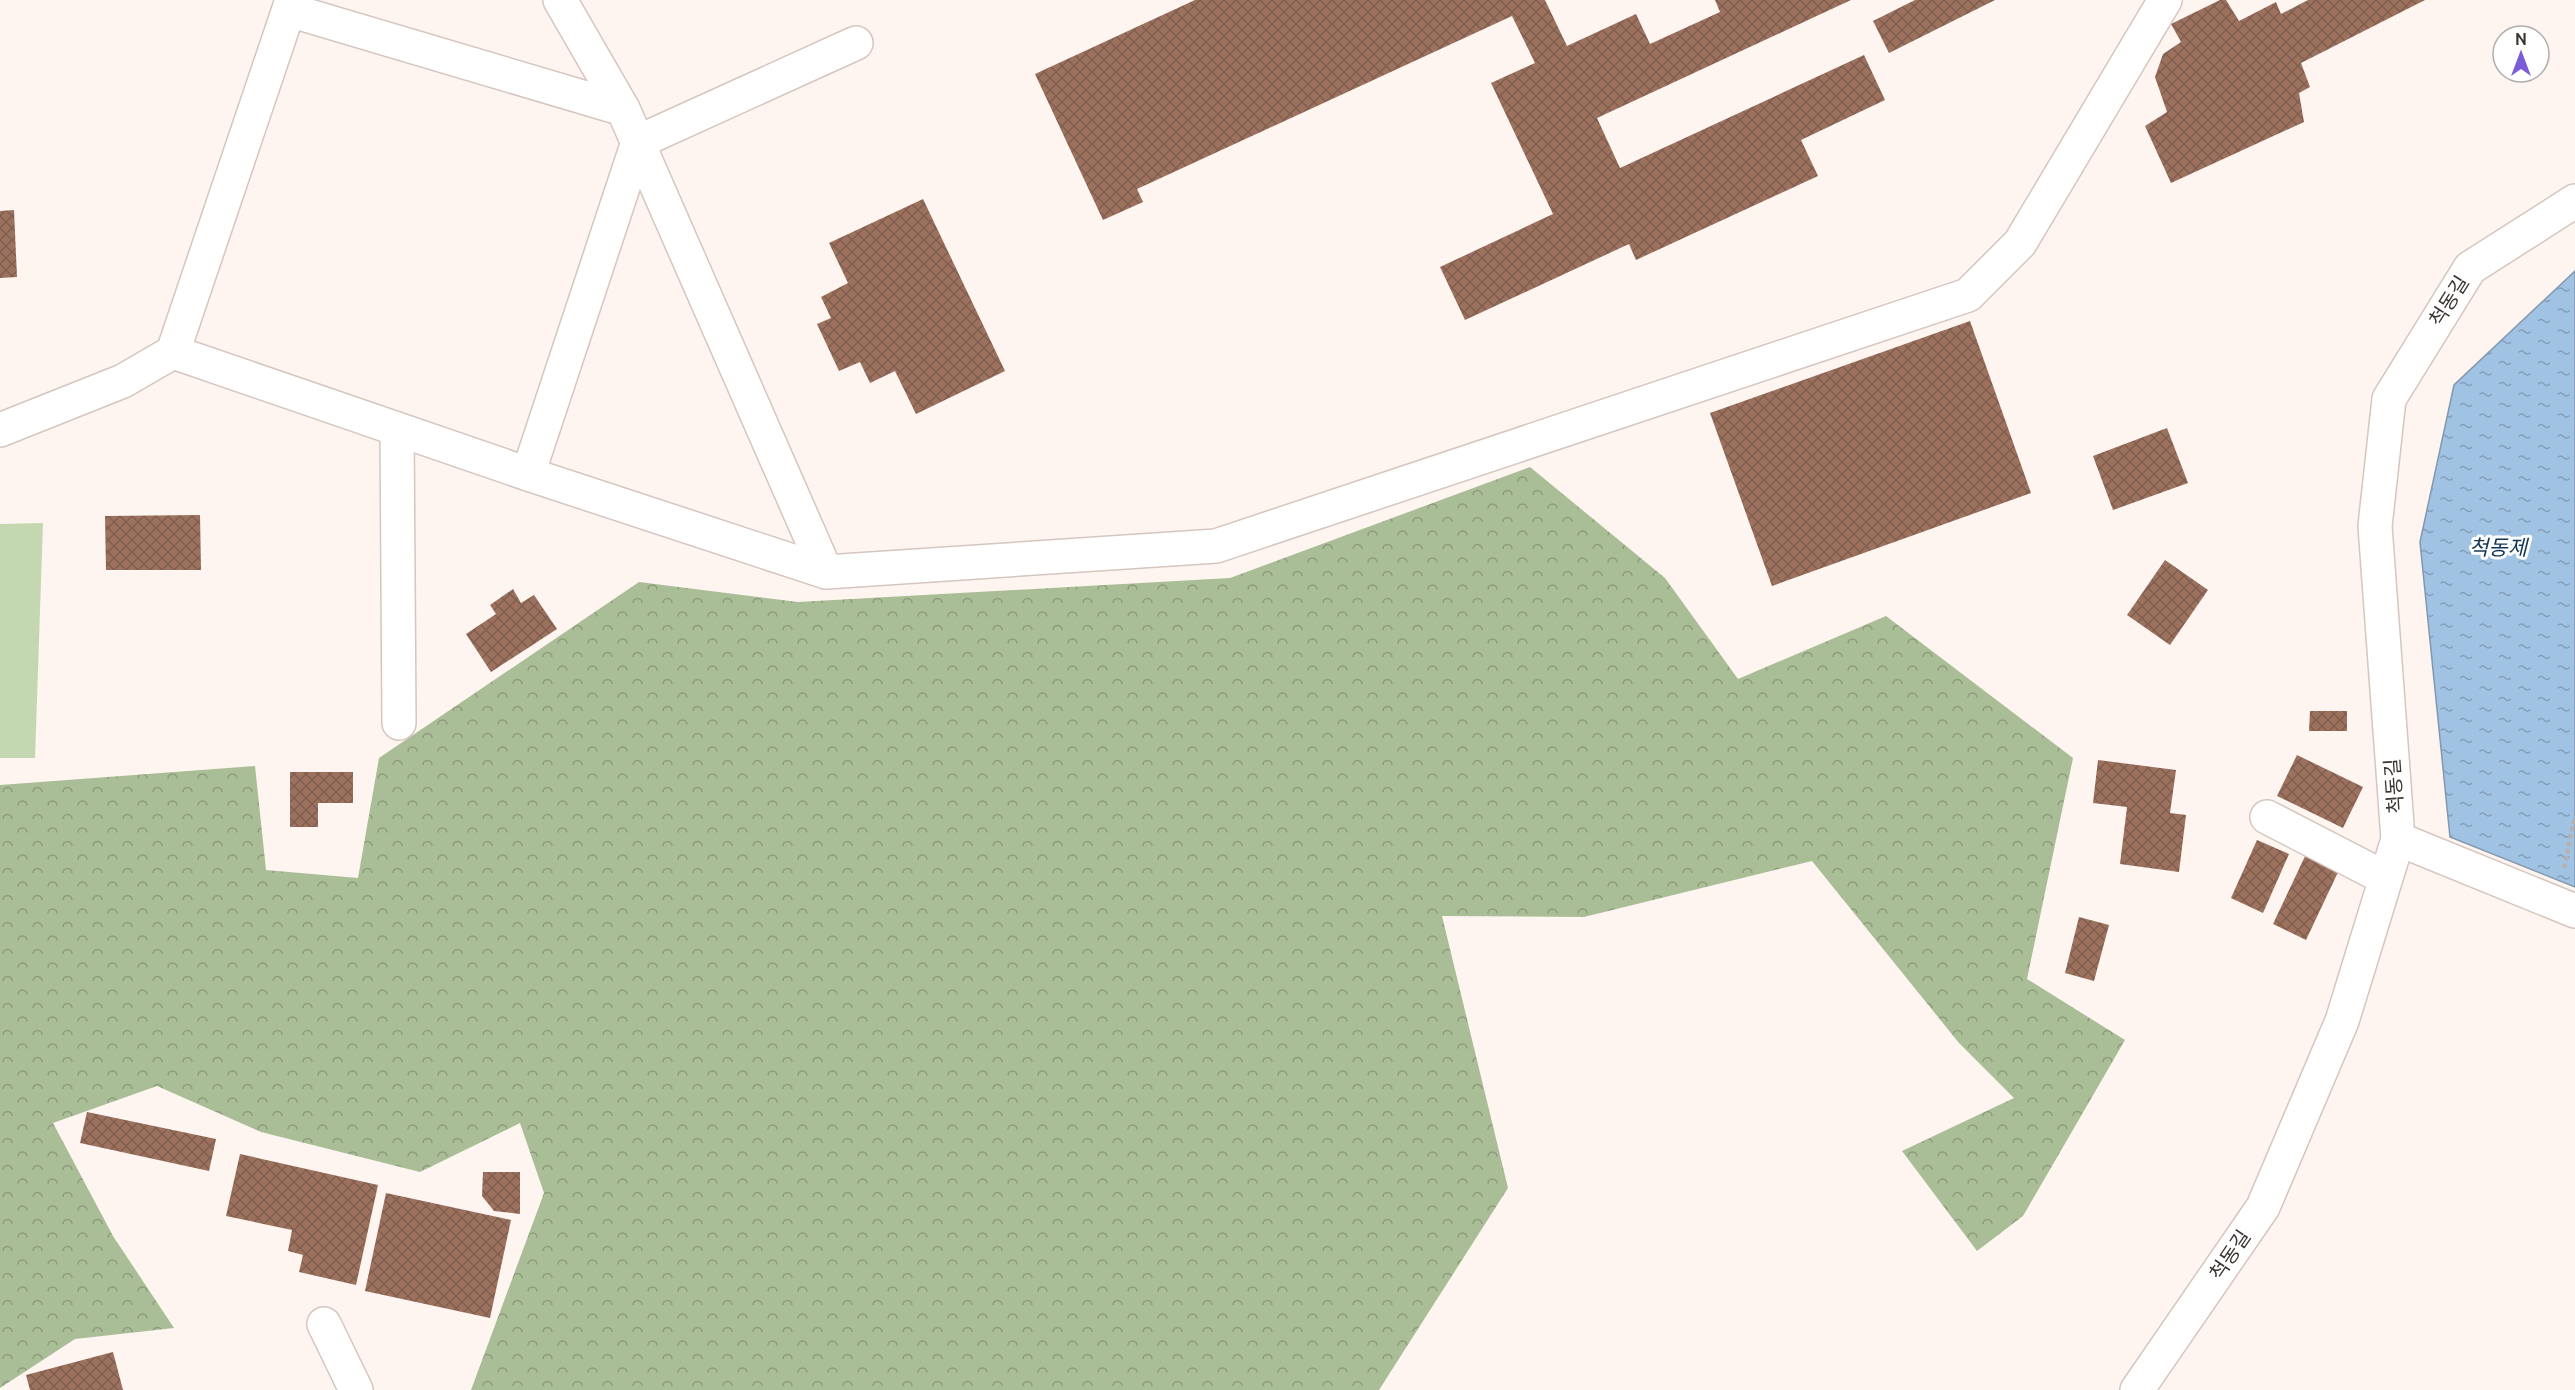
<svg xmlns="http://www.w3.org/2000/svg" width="2575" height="1390" viewBox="0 0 2575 1390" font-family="Ubuntu,'Noto Sans KR',sans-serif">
<defs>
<pattern id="forest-crowns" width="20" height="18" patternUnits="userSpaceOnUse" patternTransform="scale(1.5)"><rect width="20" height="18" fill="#a9be96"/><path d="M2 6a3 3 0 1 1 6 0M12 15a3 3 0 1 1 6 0" fill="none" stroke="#8b9b7b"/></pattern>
<pattern id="water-ripples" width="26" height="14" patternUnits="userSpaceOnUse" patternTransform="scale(1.5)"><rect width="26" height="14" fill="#a0c2e3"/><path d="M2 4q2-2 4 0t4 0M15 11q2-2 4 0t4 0" fill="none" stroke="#849eb9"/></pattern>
<pattern id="building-cross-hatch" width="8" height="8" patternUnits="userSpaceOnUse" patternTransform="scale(1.5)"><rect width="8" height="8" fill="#9c725f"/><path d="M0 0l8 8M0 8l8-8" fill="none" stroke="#805e4f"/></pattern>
</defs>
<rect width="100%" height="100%" fill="#fef4f0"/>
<!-- green -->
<polygon fill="#c3d8b1" points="43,523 35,758 0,758 0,524"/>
<!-- forest -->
<polygon fill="url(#forest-crowns)" points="1530,467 1665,578 1738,679 1886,616 2073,758 2027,979 2125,1040 2023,1216 1977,1251 1902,1151 2014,1098 1959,1043 1812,861 1584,917 1442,916 1508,1188 1379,1390 471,1390 544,1193 520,1123 420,1172 261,1132 157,1086 53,1123 113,1236 174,1328 75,1339 0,1388 0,785 255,766 266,870 358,878 379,758 639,582 798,602 1230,578"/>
<!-- water -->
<polygon fill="url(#water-ripples)" stroke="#8298ae" stroke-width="1.5" points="2575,271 2575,887 2450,837 2420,542 2454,385"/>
<!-- building -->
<g fill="url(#building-cross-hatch)">
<polygon points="1195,0 1545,0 1567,46 1636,14 1650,44 1720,12 1715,0 1851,0 1597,118 1620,168 1864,55 1885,100 1801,140 1818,176 1636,260 1629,244 1465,320 1440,267 1553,214 1491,83 1535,63 1512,16 1137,189 1143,202 1103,220 1035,74"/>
<polygon points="1915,0 1995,0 1889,53 1873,21"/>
<polygon points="2220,0 2226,0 2239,21 2276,2 2281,14 2308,0 2425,0 2301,63 2310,87 2299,93 2304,122 2171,183 2145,126 2167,112 2155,77 2163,54 2181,42 2171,24"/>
<polygon points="923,199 1005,371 916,414 895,371 870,383 860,362 839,371 817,324 831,318 821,297 848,283 829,243"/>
<polygon points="14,210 17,277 0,278 0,211"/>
<polygon points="1970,321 2031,493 1772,586 1710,413"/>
<polygon points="2167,428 2188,483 2113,510 2093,456"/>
<polygon points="200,515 201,570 106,570 105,516"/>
<polygon points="2165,560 2208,590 2170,645 2127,615"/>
<polygon points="513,589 521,603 534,595 557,629 491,672 466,634 496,614 490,605"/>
<polygon points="2310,711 2347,711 2347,731 2309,731"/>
<polygon points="2297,755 2363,787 2343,828 2277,796"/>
<polygon points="2098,760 2176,770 2170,813 2186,815 2179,872 2120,864 2127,807 2093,803"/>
<polygon points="290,772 353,772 353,803 318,803 318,827 290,827"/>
<polygon points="2257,840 2289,854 2263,913 2231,898"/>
<polygon points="2307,852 2340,868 2306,940 2273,924"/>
<polygon points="2079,917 2109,925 2094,981 2065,973"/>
<polygon points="87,1112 216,1139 209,1171 80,1143"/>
<polygon points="240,1154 378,1185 356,1285 299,1272 303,1255 288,1251 292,1230 226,1216"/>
<polygon points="483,1172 520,1172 520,1214 494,1211 482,1196"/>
<polygon points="386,1193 511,1220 490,1318 365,1291"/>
<polygon points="113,1352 123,1390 30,1390 26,1375"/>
</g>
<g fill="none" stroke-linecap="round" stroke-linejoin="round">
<!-- minor casing -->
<g stroke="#d5c6bf" stroke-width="36">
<g id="minor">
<polyline points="560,0 623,109"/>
<polyline points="289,10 623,109 826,572"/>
<polyline points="173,352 528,474 826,572 1216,546 1968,295 2020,243 2165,0"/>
<polyline points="397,429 399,723"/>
<polyline points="0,430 123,381 173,352 292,0"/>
<polyline points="528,474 638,142 856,43"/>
<polyline points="2267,817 2385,878"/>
<polyline points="2398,839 2575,911"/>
<polyline points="324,1324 356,1390"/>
<polyline points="2137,1390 2263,1207 2342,1021 2398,839 2375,526 2389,399 2470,268 2575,201"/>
</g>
</g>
<!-- path -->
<polyline stroke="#b9b0ad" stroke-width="4" stroke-dasharray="4.5 3" stroke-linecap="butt" points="2564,868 2575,816"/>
<!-- minor -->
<use href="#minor" stroke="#fff" stroke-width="33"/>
</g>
<g text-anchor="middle" stroke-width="6" stroke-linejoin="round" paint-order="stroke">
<!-- street labels -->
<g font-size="20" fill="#3b3532" stroke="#fff">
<text transform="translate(2449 301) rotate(-58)" y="7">척동길</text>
<text transform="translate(2394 786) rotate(-94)" y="7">척동길</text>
<text transform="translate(2230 1255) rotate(-56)" y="7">척동길</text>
</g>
<!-- water labels -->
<g font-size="21" font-style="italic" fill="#0f3656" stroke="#fff">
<text x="2498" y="555">척동제</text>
</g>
</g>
<!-- north arrow -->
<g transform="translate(2521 54)"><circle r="28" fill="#ffffff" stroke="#b1aead" stroke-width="1.5"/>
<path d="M0-4.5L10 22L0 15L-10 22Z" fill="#7c5dd7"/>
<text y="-9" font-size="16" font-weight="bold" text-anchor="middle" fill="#3b3532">N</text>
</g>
</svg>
